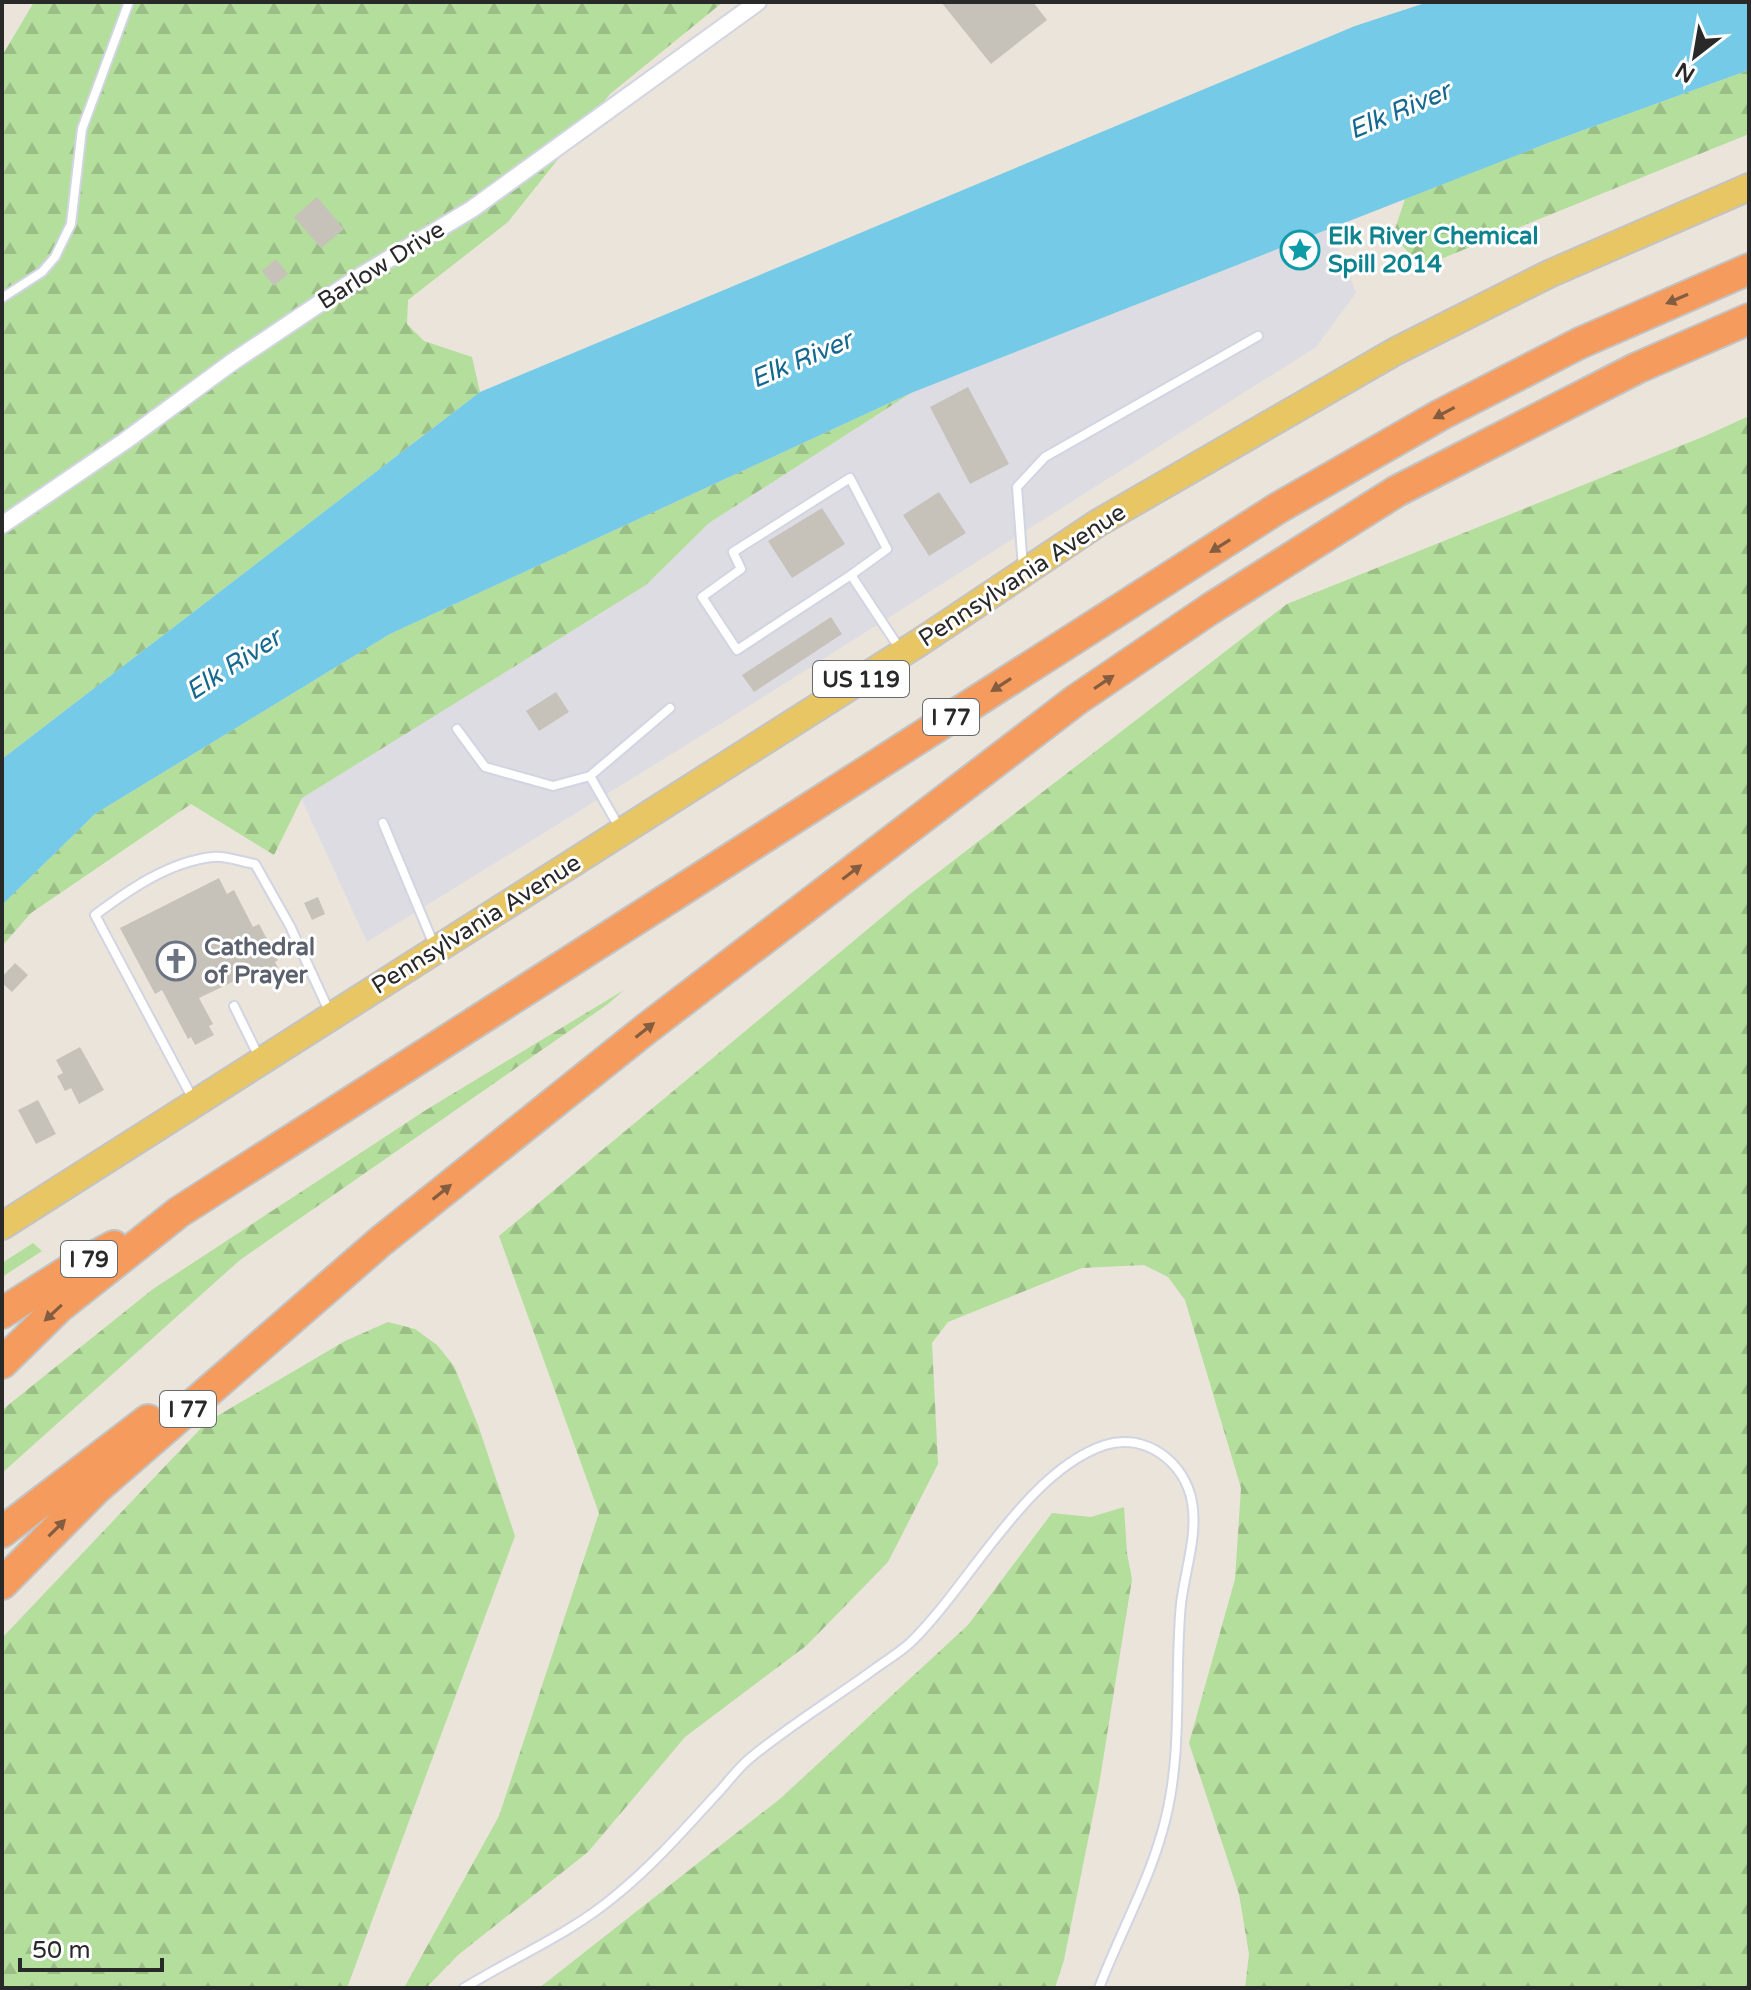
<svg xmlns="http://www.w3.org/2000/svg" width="1751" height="1990" viewBox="0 0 1751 1990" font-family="'Varela Round',sans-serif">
<defs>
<pattern id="forest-firs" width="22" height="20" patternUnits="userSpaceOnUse" patternTransform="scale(2)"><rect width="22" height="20" fill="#b3de9b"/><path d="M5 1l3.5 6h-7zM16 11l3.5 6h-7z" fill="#9abe86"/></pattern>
</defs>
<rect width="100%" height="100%" fill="#eae4db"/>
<!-- industrial -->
<polygon fill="#dedce3" points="1331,228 1356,293 1316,347 738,713 367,942 301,798 646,585 709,523 911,393"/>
<!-- forest -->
<g fill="url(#forest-firs)">
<polygon points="34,2 723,2 610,94 508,222 408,300 407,324 424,341 472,357 480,392 2,759 2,56"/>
<polygon points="1749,70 1749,134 1421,267 1393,235 1405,199 1548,143"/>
<polygon points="911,393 709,523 646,585 302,798 274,855 191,804 31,913 2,946 2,905 95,814 390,634"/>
<polygon points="1749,416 1749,1988 1245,1988 1249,1954 1239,1894 1189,1743 1235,1579 1241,1488 1185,1300 1168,1277 1144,1265 1082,1268 948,1322 932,1343 938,1464 888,1562 806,1646 685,1737 588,1852 458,1955 426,1988 404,1988 499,1816 599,1513 499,1236 910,894 1287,604 1705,436"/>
<polygon points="624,990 608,1004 240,1260 2,1473 2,1410 153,1289 426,1110"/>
<polygon points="33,1243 42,1251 2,1277 2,1263"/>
<polygon points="388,1322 415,1329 437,1345 454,1366 478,1425 515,1536 347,1988 2,1988 2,1638 207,1422 345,1341"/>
<polygon points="1124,1507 1127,1553 1132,1579 1099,1785 1064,1960 1055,1988 539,1988 781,1798 968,1625 1052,1513 1091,1517"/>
</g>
<!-- water -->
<polygon fill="#74cae7" points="1428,2 1749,2 1749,70 1548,143 911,393 390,634 95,814 2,905 2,759 480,392 1355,26"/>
<!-- building -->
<g fill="#c6c2ba">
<polygon points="941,2 1033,2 1047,20 991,64"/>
<polygon points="317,197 344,229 321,248 294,217"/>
<polygon points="276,259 288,274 274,286 262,271"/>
<polygon points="968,387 1009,464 970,484 930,407"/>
<polygon points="939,492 966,533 929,556 903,515"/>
<polygon points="822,508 845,544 792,578 768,541"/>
<polygon points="831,617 842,634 754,692 742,675"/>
<polygon points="556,692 569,712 539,731 526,711"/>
<polygon points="219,878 227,894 234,890 253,927 259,924 278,960 275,962 278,968 251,982 247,975 199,998 213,1024 209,1026 214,1035 195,1045 191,1037 188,1039 162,990 155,994 120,928"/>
<polygon points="318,897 325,914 312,920 304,903"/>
<polygon points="15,963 28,975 12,992 2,983 2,977"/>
<polygon points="80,1047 104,1090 79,1104 71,1088 65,1091 57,1076 63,1073 56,1060"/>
<polygon points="38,1100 56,1134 36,1144 18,1110"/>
</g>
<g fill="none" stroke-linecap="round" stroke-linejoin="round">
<!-- service casing -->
<g stroke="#d1d4e1" stroke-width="12">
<g id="service">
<polyline points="2,298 42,272 55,257 71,224 82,129 129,2"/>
<polyline points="1023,568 1017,487 1045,457 1258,336"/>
<polyline points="851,575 737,650 702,597 741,569 733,552 850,478 887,549 851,575 900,649"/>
<polyline points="457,729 485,767 553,786 590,776"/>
<polyline points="383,823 434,945"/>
<polyline points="619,827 590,776 670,708"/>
<polyline points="234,1006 260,1059"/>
<path d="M194,1101L95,915C130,889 169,862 212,857C225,855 242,862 255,864L290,926L329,1011"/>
<path d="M464,1988C514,1957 570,1934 615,1896C651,1867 683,1831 714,1797C726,1785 736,1770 749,1759C786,1728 830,1701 869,1673C882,1663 898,1654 910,1643C970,1585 1026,1471 1105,1445C1145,1432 1185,1462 1192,1502C1198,1535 1185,1570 1181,1604C1174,1674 1183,1747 1166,1817C1152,1877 1121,1930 1099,1988"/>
</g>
</g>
<!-- minor casing -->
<g stroke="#d1d4e1" stroke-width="20">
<polyline id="minor" points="2,525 125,441 231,363 359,277 472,209 758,2"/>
</g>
<!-- primary casing -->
<g stroke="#c3c3c3" stroke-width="30">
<polyline id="primary" points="2,1226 920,642 1098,523 1396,351 1549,274 1749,187"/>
</g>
<!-- motorway casing -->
<g stroke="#c3c3c3" stroke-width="34">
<g id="motorway">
<polyline points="2,1313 76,1266 114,1246"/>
<polyline points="2,1363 58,1308 179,1212 1278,508 1442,414 1580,343 1749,269"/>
<polyline points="2,1532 148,1420"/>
<polyline points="2,1584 96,1489 381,1241 646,1029 1076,700 1210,609 1397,491 1637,368 1749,319"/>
</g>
</g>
<!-- service -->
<use href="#service" stroke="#fff" stroke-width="8"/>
<!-- minor -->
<use href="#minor" stroke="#fff" stroke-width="16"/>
<!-- primary -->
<use href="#primary" stroke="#e7c663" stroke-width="26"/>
<!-- motorway -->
<use href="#motorway" stroke="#f49b5d" stroke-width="30"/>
</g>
<!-- one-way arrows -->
<defs><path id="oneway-solid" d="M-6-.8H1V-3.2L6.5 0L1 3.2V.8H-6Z" transform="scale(2)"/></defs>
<g fill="#845c40">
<use href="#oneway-solid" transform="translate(1677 299) rotate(157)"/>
<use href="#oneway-solid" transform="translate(1444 413) rotate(152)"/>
<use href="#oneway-solid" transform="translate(1220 546) rotate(148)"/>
<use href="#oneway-solid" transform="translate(1104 682) rotate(-34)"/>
<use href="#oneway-solid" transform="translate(1001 685) rotate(147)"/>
<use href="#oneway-solid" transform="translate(852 872) rotate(-37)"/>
<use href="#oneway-solid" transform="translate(645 1030) rotate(-38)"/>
<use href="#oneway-solid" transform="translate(442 1192) rotate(-39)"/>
<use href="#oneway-solid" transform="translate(53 1313) rotate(137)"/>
<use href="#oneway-solid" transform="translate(57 1528) rotate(-45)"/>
</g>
<!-- icons -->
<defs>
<g id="sight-ring" transform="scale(2)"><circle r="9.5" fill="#fff" stroke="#0f9aa8" stroke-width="1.5"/><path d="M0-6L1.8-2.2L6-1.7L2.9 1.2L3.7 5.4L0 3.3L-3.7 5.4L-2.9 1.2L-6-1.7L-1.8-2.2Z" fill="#0f9aa8"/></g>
<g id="church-ring" transform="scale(2)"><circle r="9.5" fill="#fff" stroke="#6b7280" stroke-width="1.5"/><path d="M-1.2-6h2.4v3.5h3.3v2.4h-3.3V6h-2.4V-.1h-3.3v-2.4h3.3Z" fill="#6b7280"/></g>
</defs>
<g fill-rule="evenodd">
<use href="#sight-ring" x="1300" y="250"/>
<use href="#church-ring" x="176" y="961"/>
</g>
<g text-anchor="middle" stroke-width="6" stroke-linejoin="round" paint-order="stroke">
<!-- shield labels -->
<g fill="#fff" stroke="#696969" stroke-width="2">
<rect x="813" y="661" width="96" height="36" rx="6"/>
<rect x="923" y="699" width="56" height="36" rx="6"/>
<rect x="61" y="1241" width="56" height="36" rx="6"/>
<rect x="160" y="1391" width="56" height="36" rx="6"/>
</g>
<g font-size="22" font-weight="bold" fill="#292929">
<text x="861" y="687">US 119</text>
<text x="951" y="725">I 77</text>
<text x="89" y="1267">I 79</text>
<text x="188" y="1417">I 77</text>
</g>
<!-- culture labels -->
<g font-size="24" font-weight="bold" fill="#0d838f" stroke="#fff" text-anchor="start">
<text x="1328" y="244">Elk River Chemical<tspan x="1328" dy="28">Spill 2014</tspan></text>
</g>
<!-- street labels -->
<g font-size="24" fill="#292929" stroke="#fff">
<text transform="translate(381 265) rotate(-32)" y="8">Barlow Drive</text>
<text transform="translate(1022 575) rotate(-33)" y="8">Pennsylvania Avenue</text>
<text transform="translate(476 924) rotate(-32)" y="8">Pennsylvania Avenue</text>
</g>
<!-- worship labels -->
<g font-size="24" font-weight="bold" fill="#5b616d" stroke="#fff" text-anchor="start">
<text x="204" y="955">Cathedral<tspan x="204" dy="28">of Prayer</tspan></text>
</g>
<!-- water labels -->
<g font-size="26" font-style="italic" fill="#156890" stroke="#fff">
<text transform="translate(1399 110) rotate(-23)" y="9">Elk River</text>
<text transform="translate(801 359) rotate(-23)" y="9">Elk River</text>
<text transform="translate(233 664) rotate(-33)" y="9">Elk River</text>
</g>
</g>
<!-- border -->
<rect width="1751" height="1990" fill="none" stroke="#292929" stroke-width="8"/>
<!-- north arrow -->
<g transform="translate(1695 56) rotate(211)" stroke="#ffffff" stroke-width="6" paint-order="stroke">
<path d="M0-6L14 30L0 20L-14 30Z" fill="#292929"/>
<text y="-12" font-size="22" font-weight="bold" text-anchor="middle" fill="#292929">N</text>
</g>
<!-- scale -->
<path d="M20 1958v12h142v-12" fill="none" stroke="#292929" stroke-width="4"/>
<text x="32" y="1958" font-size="24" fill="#292929" stroke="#ffffff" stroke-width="6" paint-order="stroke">50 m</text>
</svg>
